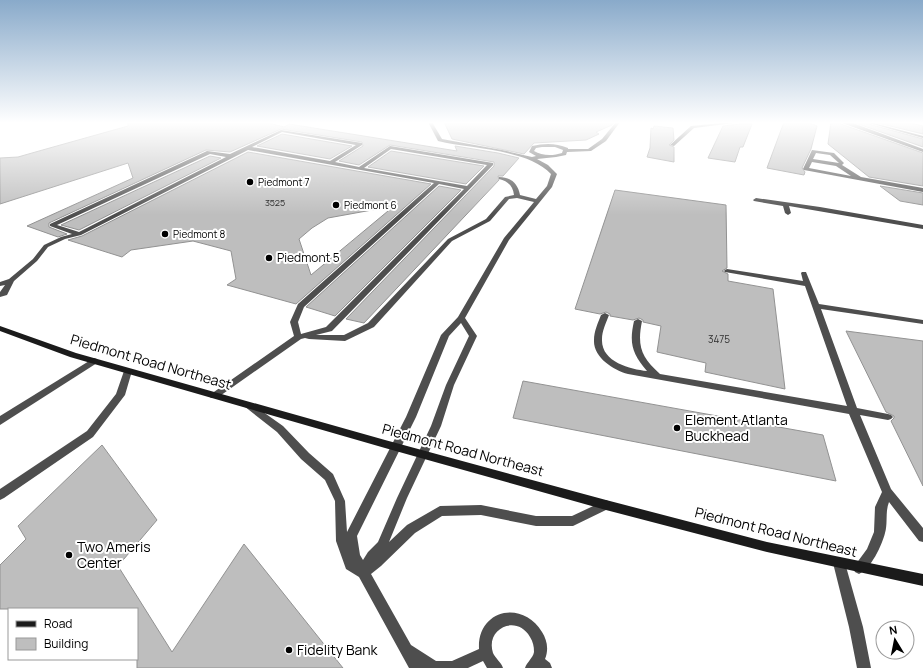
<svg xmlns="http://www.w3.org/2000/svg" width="923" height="668" viewBox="0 0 923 668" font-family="Manrope,sans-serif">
<rect width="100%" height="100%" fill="#fff"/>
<!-- building -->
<g fill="#bebebe" stroke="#929292" fill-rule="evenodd">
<polygon points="128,122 265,122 284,127 289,124 457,151 455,146 498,153 519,158 503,176 498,176 499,180 364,323 346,319 494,166 494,162 390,145 359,165 339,161 363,146 362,142 281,129 230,152 206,150 49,223 49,227 67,234 58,237 27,226 133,178 128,163 0,204 0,158 18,157 39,151 128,126"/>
<polygon points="444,122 614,122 612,125 596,132 599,134 586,140 534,143 524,154 452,139"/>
<polygon points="784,122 810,123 817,126 811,149 802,168 805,172 804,175 767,168"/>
<polygon points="831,122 838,122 838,123 923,153 923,186 869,177 828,144"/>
<polygon points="853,122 864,122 865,123 923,139 923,147"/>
<polygon points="874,122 906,122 923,126 923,134"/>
<polygon points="741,124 752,124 743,147 740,147 735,162 708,158 723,126"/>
<polygon points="654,126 673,128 674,140 669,145 674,147 674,162 647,157 650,148 651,128 653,129"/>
<polygon points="282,134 352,146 330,159 257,146"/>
<polygon points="391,151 484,166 466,184 368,167"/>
<path d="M248,152L431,184L296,304L227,285L236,279L231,251L193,241L131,250L122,257L68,240L82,236ZM394,206L311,275L299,239L312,228L328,218Z"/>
<polygon points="210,156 221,158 79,230 61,225"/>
<polygon points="439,186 461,190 335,316 306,307"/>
<polygon points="880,186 923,193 923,205 900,201"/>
<polygon points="615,190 726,205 727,268 722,271 728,274 728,281 773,289 785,389 705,372 706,363 657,352 661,326 643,322 643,320 639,318 633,320 610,316 610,314 606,312 600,314 575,309"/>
<polygon points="846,331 923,341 923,486 891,421 894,418 894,416 886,412"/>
<polygon points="523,381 823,435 836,481 513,418"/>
<polygon points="102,445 157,520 118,566 172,652 244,544 343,668 137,668 137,609 0,609 0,565 26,539 18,526"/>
</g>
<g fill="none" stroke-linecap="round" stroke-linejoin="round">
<!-- service -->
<g fill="#4e4e4e" fill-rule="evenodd">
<path d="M428,122H432L442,139L502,150L532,157L536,156L529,152L532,146C545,143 556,143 568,148V149H588L602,139L616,122H620L606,141L591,151L567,152L566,155L556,157L537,159L548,165L557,174L552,187L509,240L465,318L477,336L454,385L441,426L407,498L389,542L407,525L440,506L481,505L536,516H572L606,500L610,502L612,505L610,508L573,526H536L481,515L442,516L415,533L381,566L371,574L411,645L436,661H452L479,649C477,610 522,599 542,632C547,640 549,649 545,659L550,663L552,668H525C527,662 533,658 534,652C534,646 533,642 530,637C517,614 485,628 493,653C495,658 501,662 503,668H487L483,661L468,668H409L359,577L346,569L336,541L335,501L325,480L301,459L277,432L244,406L246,404H252L283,426L309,453L333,474L345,501L347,532L406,417L441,335L458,317L504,238L534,202L517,198L509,199L490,221L452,241L374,327L345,341L309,339L305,338L301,339L217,398H211L209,396L211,394L294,336L290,322L298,304L434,183L248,150L81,235L65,239L48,247L37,261L14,281L7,295L0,297V292L5,285L0,286V282L9,279L33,259L44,245L61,237L72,234L50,226V224L207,151L230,154L281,130L362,143V145L335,162L359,167L390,146L493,163V165L332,331L316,335H344L368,323L448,239L486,219L505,197L514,195C513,186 508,181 499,179V177C511,177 518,184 520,195L536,199L547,186L551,174C528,149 471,149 438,141ZM282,132L356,145L330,161L252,147ZM542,147H555L563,150L562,153C553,156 542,156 534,151L536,148ZM391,149L487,165L467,186L364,168ZM210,154L226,157L79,232L57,225ZM439,184L464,189L326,327L301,334L298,322L304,307ZM461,323L469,336L446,385L431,426L397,498L378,542L368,552L363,560L360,555L357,536L416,417L449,336Z"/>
<polygon points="756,198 820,207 923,225 923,229 789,206 791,213 788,215 785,213 783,206 754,201 753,200"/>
<path d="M727,269L803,281L801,273L802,272H806L819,304L923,320V324L821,309L857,408L888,414L891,415L893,417L891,419L888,420L860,415L891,489L923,528V542L919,541L889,502C885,512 888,523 885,533C882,545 871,569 859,574L855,572L853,568L867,549L874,532L875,507L882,492L849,414L628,374C613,370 593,357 594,340C594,331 598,323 601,315L605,313L609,315C606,323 602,331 602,339C601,362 630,369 647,371C632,354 629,343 634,321L638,319L642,321C637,346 641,357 660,374L847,406L805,286L725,272L724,271L725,270Z"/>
<polygon points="94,358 97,359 98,361 97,363 0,425 0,416"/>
<polygon points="128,368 132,371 125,395 93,437 4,498 0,500 0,489 87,431 116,394 124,371"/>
<polygon points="839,557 843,559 845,563 863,627 871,668 857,668 849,627 833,563 835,559"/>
</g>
<!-- minor -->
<g fill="#4e4e4e" fill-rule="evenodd">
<polygon points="732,122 742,122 694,128 674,146 670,145 691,126"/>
<polygon points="839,122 853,123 923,149 923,152"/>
<polygon points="865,122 870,122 923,136 923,138"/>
<path d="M812,150L834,153L844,163L842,165L861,177L923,188V192L804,170L803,169ZM816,153L830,155L839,163L813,159ZM812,162L836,166L851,176L809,168Z"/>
</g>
<!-- secondary -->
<polygon fill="#1b1b1b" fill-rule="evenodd" points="0,326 76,353 385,440 606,500 767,542 923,574 923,586 767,552 606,510 385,448 70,357 0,331"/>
</g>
<!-- sky -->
<linearGradient id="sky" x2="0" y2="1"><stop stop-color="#89aaca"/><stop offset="0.57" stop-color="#fff"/><stop offset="1" stop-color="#fff" stop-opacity="0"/></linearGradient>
<rect width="923" height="215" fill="url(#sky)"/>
<!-- markers -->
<g fill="#000" stroke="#fff" stroke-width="1.5">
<circle cx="250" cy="182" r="4"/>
<circle cx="336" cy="205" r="4"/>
<circle cx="165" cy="234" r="4"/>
<circle cx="269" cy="258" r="4"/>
<circle cx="677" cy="428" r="4"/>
<circle cx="69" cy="555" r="4"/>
<circle cx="289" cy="650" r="4"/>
</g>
<g text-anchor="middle" stroke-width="4" stroke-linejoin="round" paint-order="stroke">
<!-- far-number labels -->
<g font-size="9" fill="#303030">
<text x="275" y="206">3525</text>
</g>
<!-- far-poi labels -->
<g font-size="10" fill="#000" stroke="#fff" text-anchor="start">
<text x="258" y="186">Piedmont 7</text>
<text x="344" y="209">Piedmont 6</text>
<text x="173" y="238">Piedmont 8</text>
</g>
<!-- number labels -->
<g font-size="10" fill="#303030">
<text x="719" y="343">3475</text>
</g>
<!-- poi labels -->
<g font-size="12" fill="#000" stroke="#fff" text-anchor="start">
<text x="277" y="262">Piedmont 5</text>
</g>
<!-- near-street labels -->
<g font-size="14" fill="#000" stroke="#fff">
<text transform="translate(151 362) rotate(16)" y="5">Piedmont Road Northeast</text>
<text transform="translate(463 450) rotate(15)" y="5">Piedmont Road Northeast</text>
<text transform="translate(776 532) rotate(14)" y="5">Piedmont Road Northeast</text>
</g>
<!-- near-poi labels -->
<g font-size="14" fill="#000" stroke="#fff" text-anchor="start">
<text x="685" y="425">Element Atlanta<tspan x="685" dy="16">Buckhead</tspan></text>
<text x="77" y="552">Two Ameris<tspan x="77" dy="16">Center</tspan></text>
<text x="297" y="655">Fidelity Bank</text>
</g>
</g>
<!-- legend -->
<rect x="8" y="608" width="130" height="52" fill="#ffffff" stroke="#999999"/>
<rect x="16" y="621" width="20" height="6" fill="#1b1b1b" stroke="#999999"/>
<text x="44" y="628" font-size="12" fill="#000000">Road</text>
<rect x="16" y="638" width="20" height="12" fill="#bebebe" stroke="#999999"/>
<text x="44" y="648" font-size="12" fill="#000000">Building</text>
<!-- north arrow -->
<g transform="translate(895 640) rotate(350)"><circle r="19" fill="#ffffff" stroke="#999999"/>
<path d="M0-3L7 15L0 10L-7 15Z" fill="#000000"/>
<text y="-6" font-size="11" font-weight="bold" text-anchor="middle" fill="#000000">N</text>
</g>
</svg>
